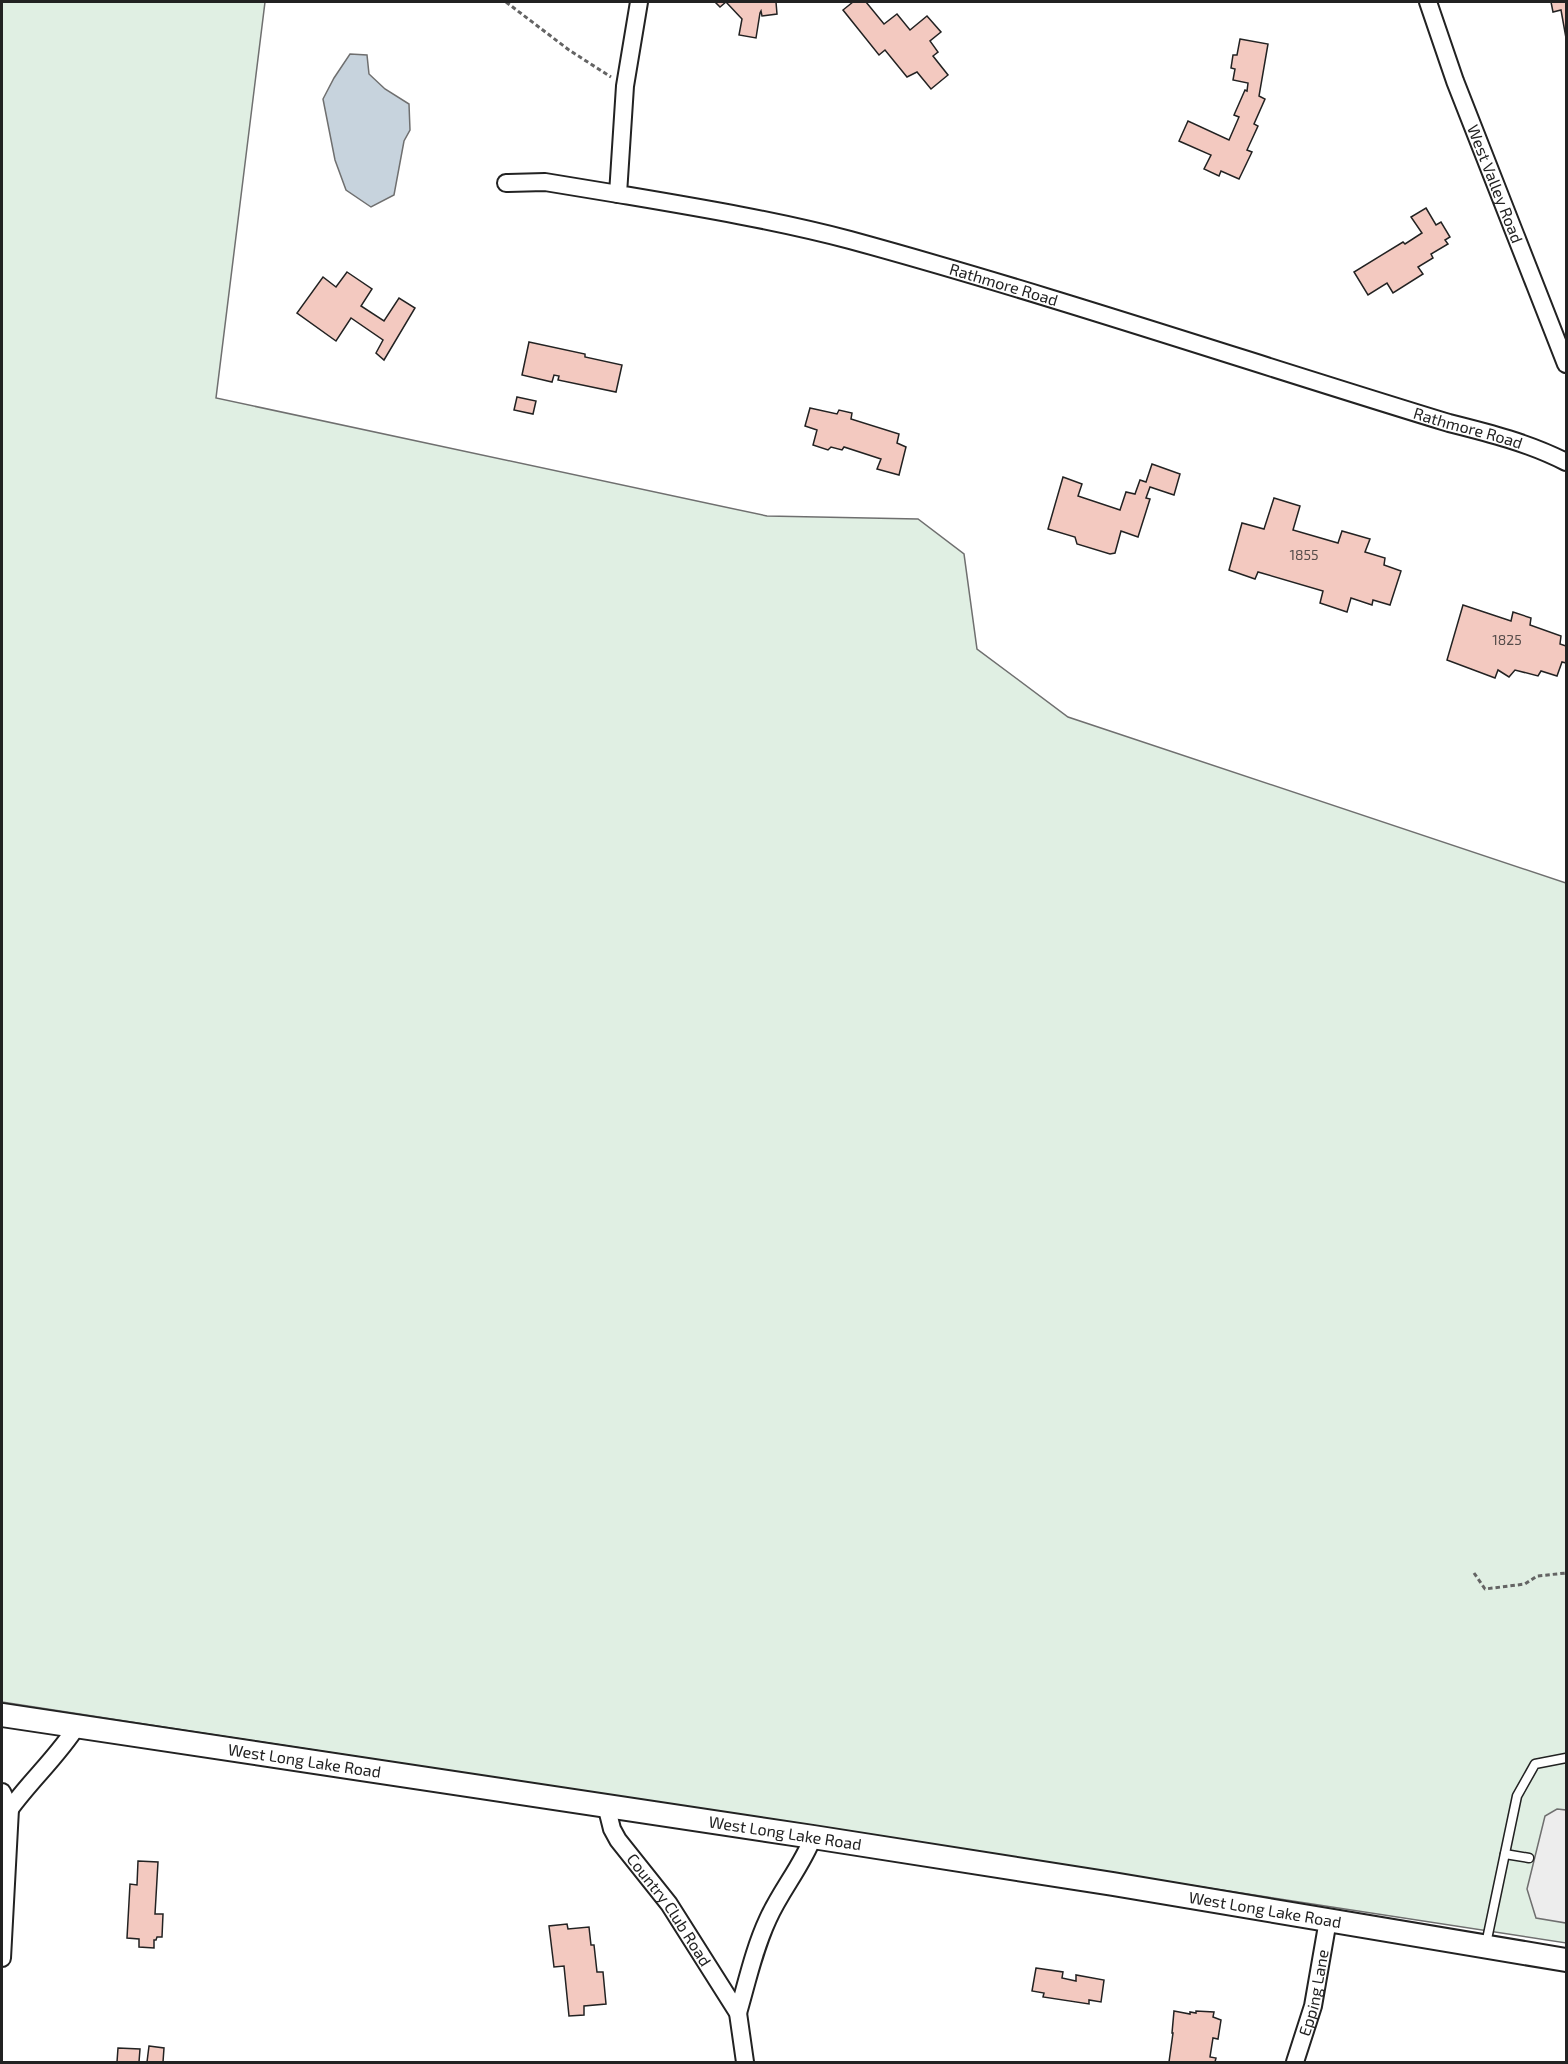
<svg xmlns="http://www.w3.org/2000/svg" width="1568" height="2064" viewBox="0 0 1568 2064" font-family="'Exo 2',sans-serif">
<rect width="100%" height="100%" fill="#fff"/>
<!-- green -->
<polygon fill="#e0efe3" stroke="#6f6f6f" stroke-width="1.5" points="2,2 265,2 216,398 767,516 918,519 964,554 977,649 1068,717 1566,883 1566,1943 2,1702"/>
<!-- parking -->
<polygon fill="#ededed" stroke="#6f6f6f" stroke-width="1.5" points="1557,1809 1566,1810 1566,1923 1536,1918 1527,1889 1545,1816"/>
<!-- water -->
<polygon fill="#c7d3dd" stroke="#6f6f6f" stroke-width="1.5" points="350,54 367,55 369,74 385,89 409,104 410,130 404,141 394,195 371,207 346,190 335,160 323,99 334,78"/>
<!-- building -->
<g fill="#f3c9c0" stroke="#222" stroke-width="1.5">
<polygon points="715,2 776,2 777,14 762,16 761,11 760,13 756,38 739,35 742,19 726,2 720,7"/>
<polygon points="853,2 866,2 884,24 897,14 910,30 927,16 941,32 930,41 938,52 933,56 948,75 931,89 917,72 907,77 885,50 879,55 843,10"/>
<polygon points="1551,2 1566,2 1566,38 1561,10 1553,12"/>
<polygon points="1240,39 1268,44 1259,96 1265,99 1254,124 1258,126 1247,150 1252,152 1239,179 1221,171 1219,176 1204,169 1211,155 1179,141 1188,121 1229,140 1239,117 1234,115 1245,90 1247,91 1248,83 1233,80 1235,69 1231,68 1233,55 1237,55"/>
<polygon points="1426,208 1436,225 1441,222 1450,237 1445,240 1448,244 1431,254 1433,258 1418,267 1423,274 1393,293 1387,283 1368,295 1354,272 1403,242 1405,244 1422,233 1411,217"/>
<polygon points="347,272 372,289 361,306 384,321 399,298 415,308 384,360 376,353 383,340 351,318 336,341 297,313 323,277 336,287"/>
<polygon points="529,342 585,354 585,357 622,365 616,392 558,380 559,376 554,375 552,382 522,375"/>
<polygon points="517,397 536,401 533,414 514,410"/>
<polygon points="810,408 837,414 839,410 852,413 851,419 899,434 897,443 906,447 899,475 877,469 881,459 844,447 842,450 831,447 828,450 813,445 817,430 805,426"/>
<polygon points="1152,464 1180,474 1174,495 1150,487 1146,498 1150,499 1138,537 1121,531 1115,553 1110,554 1077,544 1075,537 1048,529 1063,477 1082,484 1078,496 1120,510 1126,492 1135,494 1140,480 1146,482"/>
<polygon points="1274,498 1300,506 1293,530 1338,543 1342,531 1370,539 1365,552 1385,558 1384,565 1401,571 1390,605 1373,600 1372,605 1351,598 1347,612 1320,603 1323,591 1258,572 1255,579 1229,570 1242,523 1264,529"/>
<polygon points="1463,605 1511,621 1513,612 1531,618 1530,625 1561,636 1560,644 1566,646 1566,663 1562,662 1557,676 1541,671 1538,676 1515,670 1509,677 1498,670 1495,678 1447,660"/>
<polygon points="138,1861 158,1862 155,1914 163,1914 162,1937 157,1937 156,1940 154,1940 154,1948 139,1947 139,1939 127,1938 130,1884 137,1885"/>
<polygon points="567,1924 568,1929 589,1927 591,1945 594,1945 597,1972 603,1972 606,2004 584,2006 584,2015 569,2016 564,1966 554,1967 549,1926"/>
<polygon points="1036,1968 1063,1972 1062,1978 1076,1981 1076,1975 1104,1980 1101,2002 1089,2000 1089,2004 1043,1997 1044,1993 1032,1991"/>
<polygon points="1174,2011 1190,2014 1190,2012 1196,2013 1196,2011 1214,2012 1213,2017 1221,2020 1218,2039 1213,2038 1210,2057 1216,2058 1215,2062 1169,2062 1173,2033 1172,2033"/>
<polygon points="149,2046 164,2048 163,2062 147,2062"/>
<polygon points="118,2048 140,2049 139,2062 117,2062"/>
</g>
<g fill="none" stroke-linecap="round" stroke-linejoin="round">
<!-- service casing -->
<g stroke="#222" stroke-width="11">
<g id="service">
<polyline points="1505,1854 1529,1858"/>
<polyline points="1486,1944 1517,1796 1535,1764 1566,1758"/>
</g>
</g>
<!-- minor casing -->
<g stroke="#222" stroke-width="20">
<g id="minor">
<path id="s1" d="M639,2L625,86L618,194C695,207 774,220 850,240C1051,295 1249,362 1449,423C1489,433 1529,443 1566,462"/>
<path id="s2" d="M1428,2L1455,81L1566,364"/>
<polyline points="506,183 545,182 618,194"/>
<polyline points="2,1792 10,1809 2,1958"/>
<path id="s3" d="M606,1805L612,1829L618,1840L669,1904L738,2013L745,2062"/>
<path d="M10,1809C31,1780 58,1756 77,1726"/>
<path d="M738,2013C747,1982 754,1949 768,1919C781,1890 802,1866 813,1837"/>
<path id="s4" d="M1295,2062L1313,2006L1328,1920"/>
</g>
</g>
<!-- secondary casing -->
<g stroke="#222" stroke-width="26">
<g id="secondary">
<path id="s5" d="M2,1715L813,1837L1113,1884L1566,1960"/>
</g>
</g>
<!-- path -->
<g stroke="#646464" stroke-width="3" stroke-dasharray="4.5 3" stroke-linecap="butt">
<polyline points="506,2 569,50 611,77"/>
<polyline points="1474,1573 1485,1589 1525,1584 1537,1576 1566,1573"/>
</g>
<!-- service -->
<use href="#service" stroke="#fff" stroke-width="8"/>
<!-- minor -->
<use href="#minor" stroke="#fff" stroke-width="16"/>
<!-- secondary -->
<use href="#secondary" stroke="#fff" stroke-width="22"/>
</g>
<g text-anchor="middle" stroke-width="4.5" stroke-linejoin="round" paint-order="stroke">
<!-- number labels -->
<g font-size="14" fill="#564c4a">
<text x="1304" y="560">1855</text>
<text x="1507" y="645">1825</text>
</g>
<!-- street labels -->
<g font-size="16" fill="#222" stroke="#fff">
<text dy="6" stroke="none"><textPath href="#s2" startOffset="194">West Valley Road</textPath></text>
<text dy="6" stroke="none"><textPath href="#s1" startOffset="590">Rathmore Road</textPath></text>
<text dy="6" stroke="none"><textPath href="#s1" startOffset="1076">Rathmore Road</textPath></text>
<text dy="6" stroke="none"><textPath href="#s5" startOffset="306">West Long Lake Road</textPath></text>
<text dy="6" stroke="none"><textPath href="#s5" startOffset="792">West Long Lake Road</textPath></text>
<text dy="6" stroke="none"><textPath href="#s3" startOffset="124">Country Club Road</textPath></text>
<text dy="6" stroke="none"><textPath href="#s5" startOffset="1278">West Long Lake Road</textPath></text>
<text dy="6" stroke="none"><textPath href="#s4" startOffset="72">Epping Lane</textPath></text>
</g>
</g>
<!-- border -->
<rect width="1568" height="2064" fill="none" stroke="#222222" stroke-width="6"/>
</svg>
